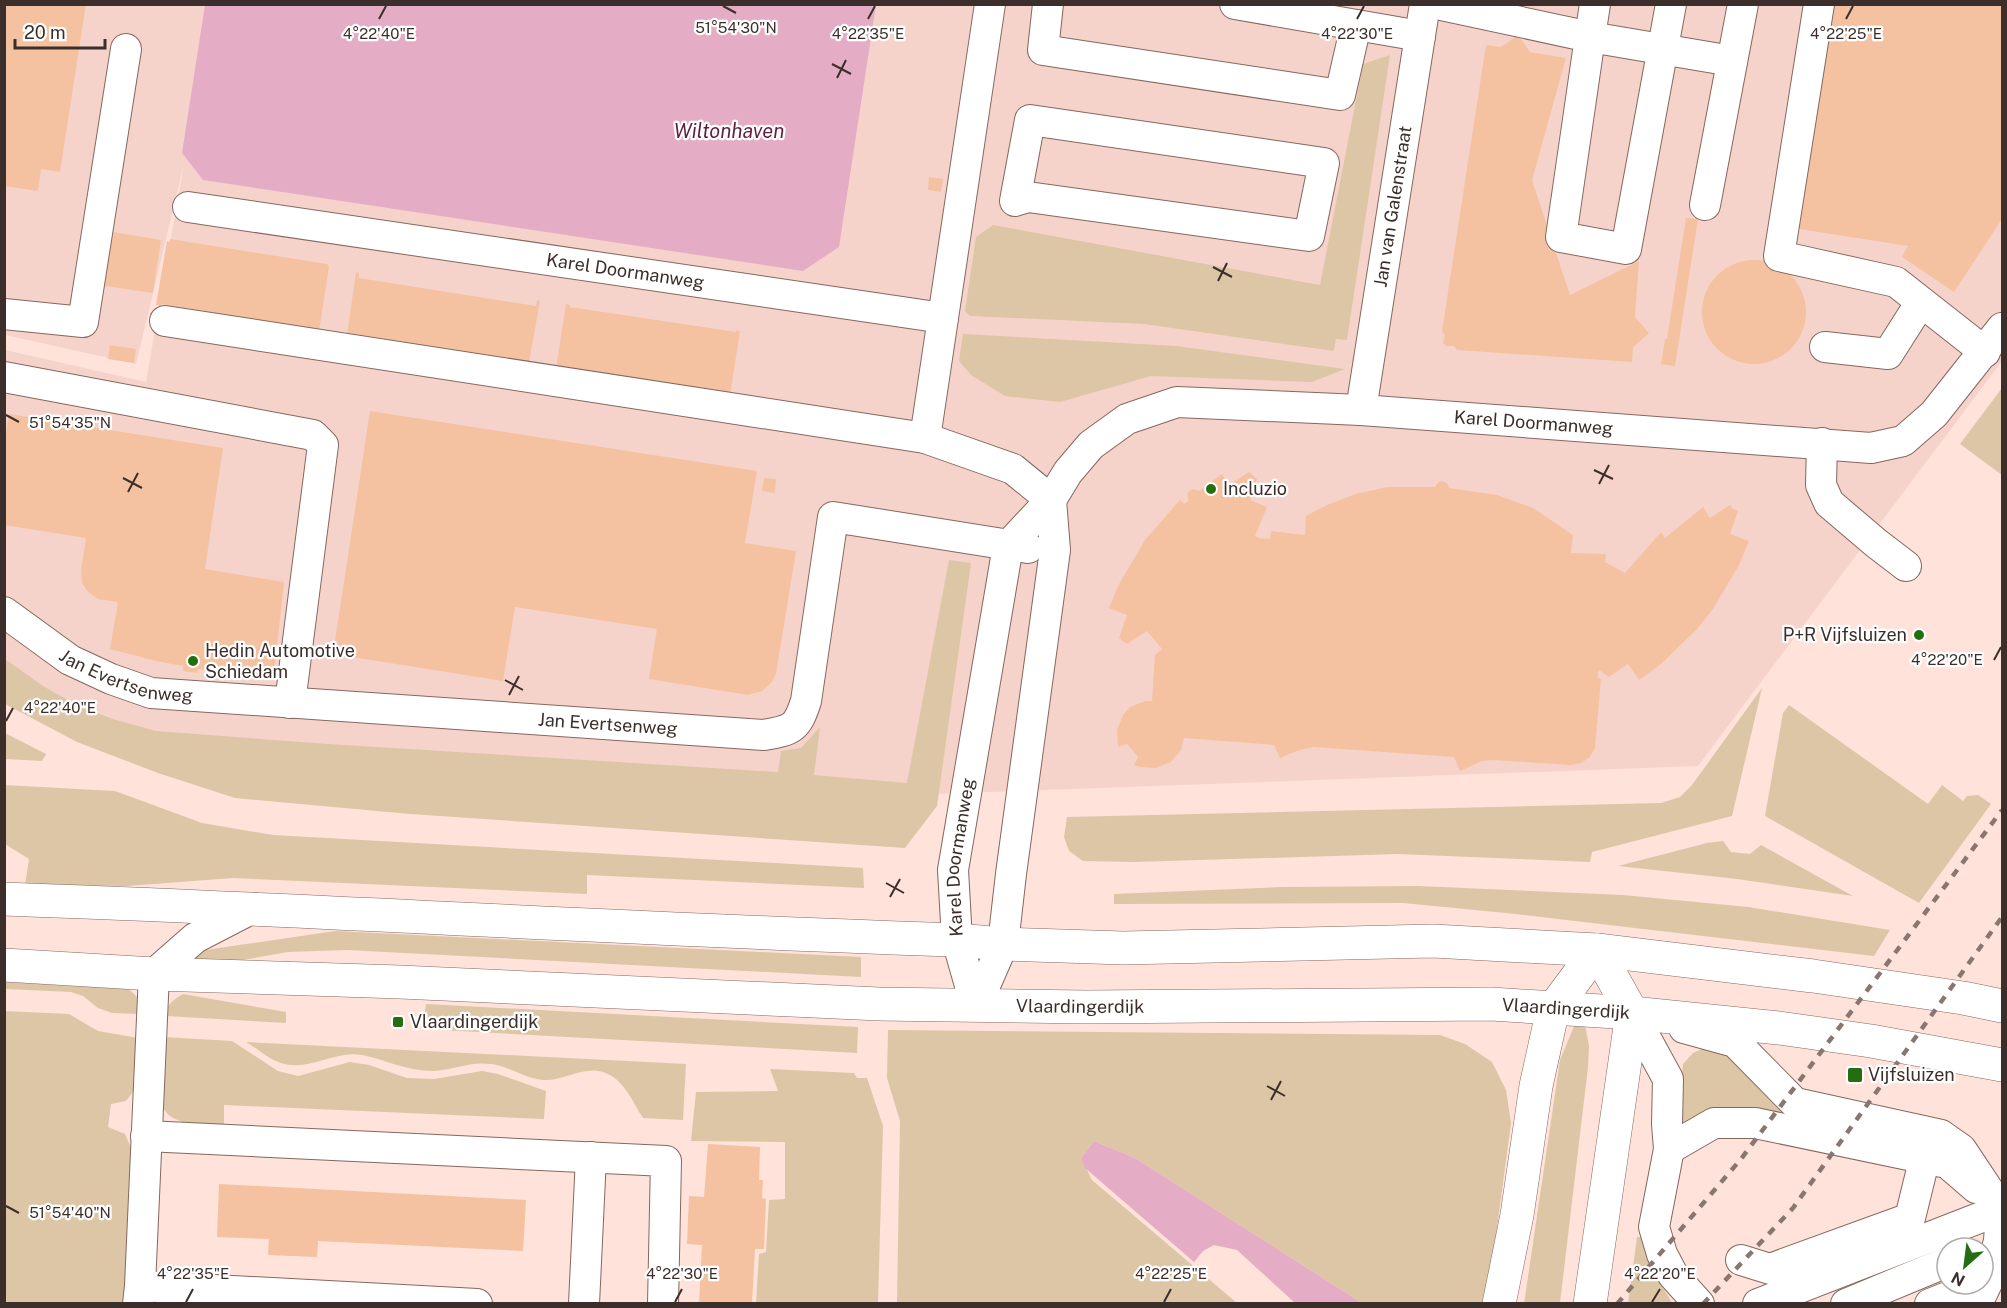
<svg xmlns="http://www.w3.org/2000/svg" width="2007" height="1308" viewBox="0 0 2007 1308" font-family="'Public Sans',sans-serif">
<rect width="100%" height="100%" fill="#ffe2da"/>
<!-- built -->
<polygon fill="#f6d3ca" points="5,5 2002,5 2002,361 1698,766 883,796 114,730 5,669 5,350 146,382 184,164 136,364 5,335"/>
<!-- green -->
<g fill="#ddc6a6">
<polygon points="1390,55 1347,340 1336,339 1334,351 1144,324 970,316 965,311 976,237 993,225 1320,285 1363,64"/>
<polygon points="963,334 1176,346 1345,369 1312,382 1151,376 1060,402 1005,396 971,375 959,361"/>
<polygon points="2002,388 2002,475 1960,444"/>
<polygon points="949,560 971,563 937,806 905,848 410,814 235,798 158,773 77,742 5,704 5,659 43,686 80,707 116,720 156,731 328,744 778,772 781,751 801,748 820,727 814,775 907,783"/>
<polygon points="1762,688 1732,816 1592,852 1590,862 1398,854 1134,862 1083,861 1069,851 1064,837 1067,817 1661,803 1680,797 1692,785"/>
<polygon points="1789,705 1928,804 1942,785 1963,801 1967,796 1978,795 1991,804 1919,903 1765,816 1783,713"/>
<polygon points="5,733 46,754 42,761 5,759"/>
<polygon points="4,785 115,791 202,823 273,835 863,868 864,888 587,875 587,894 233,878 127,886 25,885 29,859 5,844"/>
<polygon points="1723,841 1731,852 1750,854 1761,845 1853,896 1737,879 1618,866 1707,843"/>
<polygon points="1419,886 1623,895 1748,907 1890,930 1874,956 1516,914 1403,903 1114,904 1114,894 1282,887"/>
<polygon points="335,931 861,957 861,977 347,950 288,952 237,961 193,959 192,952"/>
<path d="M4,982L126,988C138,995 141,1001 140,1014L112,1013L98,1008L83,996L71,992L5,989Z"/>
<path d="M183,994L286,1012V1023L166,1016C167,1003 173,1000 183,994Z"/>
<polygon points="426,1004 858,1027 857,1053 423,1029"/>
<polygon points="5,1011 69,1014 98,1031 138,1038 135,1089 126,1101 111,1104 108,1127 125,1134 133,1152 125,1303 5,1304"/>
<polygon points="1575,1024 1585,1025 1589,1046 1588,1067 1560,1303 1524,1304 1560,1060"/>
<polygon points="888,1030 1440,1035 1465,1044 1492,1062 1506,1090 1511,1123 1487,1303 1362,1303 1135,1158 1094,1141 1081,1158 1092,1180 1237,1303 897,1303 900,1121 887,1078"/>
<path d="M163,1037L232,1041L278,1071L298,1076L350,1062L369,1065L407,1078L434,1079L482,1071L498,1074L546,1091L544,1119L224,1105V1125C202,1123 169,1128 161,1103Z"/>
<path d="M246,1042L686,1064L683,1120L643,1118C634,1104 625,1083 610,1075C587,1062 567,1081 544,1080C525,1079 509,1066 491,1064C471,1061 453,1070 433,1071C407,1071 386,1060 362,1055C334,1050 309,1072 281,1063C269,1060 257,1048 246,1042Z"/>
<polygon points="1706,1047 1713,1048 1748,1068 1787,1107 1780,1120 1676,1133 1683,1064 1693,1053"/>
<polygon points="770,1069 854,1073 857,1078 867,1078 883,1126 878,1303 756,1303 759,1254 766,1252 769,1200 785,1199 785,1142 691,1141 696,1092 778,1091"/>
<path d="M1637,1237H1643C1643,1260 1661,1283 1672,1303L1628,1304Z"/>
</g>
<!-- water -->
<g fill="#e5adc5">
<polygon points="205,5 876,5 839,247 803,271 203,180 182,153"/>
<polygon points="1094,1141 1135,1158 1362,1303 1295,1303 1237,1250 1214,1245 1203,1251 1194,1262 1085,1168 1081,1158"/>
</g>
<!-- building -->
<g fill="#f4c2a1">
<polygon points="4,4 86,4 60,172 41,169 38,191 4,186"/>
<polygon points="1834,4 2002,6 2002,219 1954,292 1902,257 1908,246 1799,229 1814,132 1809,131 1817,76 1823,76"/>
<polygon points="1518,35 1530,52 1566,58 1532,180 1570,295 1639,261 1635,317 1649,333 1633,347 1632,362 1457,350 1454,346 1446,346 1443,343 1445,335 1442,331 1486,45 1501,47"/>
<polygon points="929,177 943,179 941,192 928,190"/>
<polygon points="1686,218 1698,219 1675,366 1661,364 1665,339 1667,339"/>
<polygon points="107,231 161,240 153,293 99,285"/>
<polygon points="170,239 327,264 329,267 319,331 316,329 161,304 161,306 156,305 167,241 170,242"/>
<circle cx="1754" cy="312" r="52"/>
<polygon points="356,272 359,273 359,278 536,306 537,300 540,301 529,363 347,335"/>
<polygon points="566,304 570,305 570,307 736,332 736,330 740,331 730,395 726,395 726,392 561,366 560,369 556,369"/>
<polygon points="110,345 136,349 134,363 108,359"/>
<polygon points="370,411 757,471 745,543 796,551 776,674 772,682 762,691 748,695 649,679 657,629 515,607 503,681 333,654"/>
<polygon points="9,414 223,448 205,569 284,582 274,674 226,672 198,669 197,673 183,671 183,666 156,661 110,649 118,602 98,599 87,591 82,583 81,570 86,538 4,525 4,445"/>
<polygon points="1249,472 1257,479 1250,500 1267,507 1255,536 1259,538 1270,539 1271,531 1305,535 1306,516 1327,505 1356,494 1387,487 1435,487 1438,482 1442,481 1447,483 1449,488 1497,495 1533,508 1573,535 1571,553 1606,554 1605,562 1625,573 1661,532 1665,538 1703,507 1710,518 1730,505 1733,509 1738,511 1730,534 1749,541 1739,565 1713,609 1697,629 1661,664 1639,680 1628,664 1609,677 1599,670 1597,677 1601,679 1595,748 1590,757 1581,763 1571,765 1493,760 1482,761 1460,771 1454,757 1313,747 1297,751 1280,758 1274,745 1184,738 1181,750 1171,762 1156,768 1140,767 1134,765 1138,757 1127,744 1118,747 1117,730 1123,715 1130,707 1145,701 1152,701 1155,655 1162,649 1147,631 1127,644 1119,638 1127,615 1109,608 1119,584 1145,540 1180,500 1184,504 1189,501 1187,495 1189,491 1193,489 1199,491 1222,474 1229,485"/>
<polygon points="764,478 776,479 775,493 762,491"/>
<polygon points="708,1144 760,1147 759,1180 763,1180 762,1198 766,1199 764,1249 755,1249 752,1304 699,1304 702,1245 687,1244 689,1196 704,1197"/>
<polygon points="219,1184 526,1200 523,1251 318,1241 317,1257 268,1255 269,1239 217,1237"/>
</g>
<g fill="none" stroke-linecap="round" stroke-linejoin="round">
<!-- minor casing -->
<g stroke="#86675f" stroke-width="32">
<g id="minor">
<polyline points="1048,4 1043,50 1340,95 1356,25"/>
<polyline points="1235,4 1420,36"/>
<polyline points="1437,4 1590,37 1561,237 1626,249 1671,4"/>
<polyline points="1595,4 1590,37 1732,61"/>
<polyline points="1819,4 1779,256 1896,282 1985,352"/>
<polygon points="1030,120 1324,163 1309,236 1028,197 1015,201"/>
<polyline points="1705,205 1743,4"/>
<path id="s1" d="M188,207L943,318L925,438L1013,469L1051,500L1055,550L1011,874L1003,944L976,1006"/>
<polyline points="4,314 83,322 126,49"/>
<polyline points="943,318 990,4"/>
<polyline points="165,321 925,438"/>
<polyline points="1825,347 1888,354 1921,302"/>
<polyline points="4,377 313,435 323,445 290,703"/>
<path id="s2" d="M1361,410L1425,4"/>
<polyline points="1822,443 1821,485 1829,503 1876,543 1906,566"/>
<path id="s3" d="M4,612L70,660L111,679L151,693L764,735C792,730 797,729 806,701L833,517L1028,548"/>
<path id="s4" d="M976,1006L957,940L953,870L1008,546L1051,500L1068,472L1091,445L1127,419L1177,402L1361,410L1871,448L1903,441L1934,414L2002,328"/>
<polyline points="1632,1013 1668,1079 1667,1124 1669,1149 1654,1227 1662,1254 1673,1275 1699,1304"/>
<polyline points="1684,1028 1735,1042 1795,1103 1941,1135 1961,1149 2001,1209 1999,1241 1988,1281 1977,1304"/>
<polyline points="146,1136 666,1161 663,1304"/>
<polyline points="1669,1149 1714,1123 1755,1123 1947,1163 1976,1188"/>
<polyline points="1741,1260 1770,1269 1910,1218 1923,1165"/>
<polyline points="140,1286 477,1304"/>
<polyline points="138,1304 140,1286 154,974 195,938 253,908"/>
<polyline points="584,1304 591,1157"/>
<polyline points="1758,1304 2002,1209"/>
<polyline points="1846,1304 1947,1262"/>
<polyline points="1930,1304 1980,1284"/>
</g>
</g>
<!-- major casing -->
<g stroke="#86675f" stroke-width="34">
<g id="major">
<path d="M4,899C322,910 639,930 957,940L1003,944L1123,948L1433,941L1597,950L1813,976L1963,998L2002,1006"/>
<path id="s5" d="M4,965L154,974L400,982L879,1004L1086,1007L1491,1004L1632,1013L1779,1028L1871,1041L2002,1065"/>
</g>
</g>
<!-- highway casing -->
<g stroke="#86675f" stroke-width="34">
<polyline id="highway" points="1499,1304 1517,1215 1536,1086 1553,1009 1597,950 1632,1013 1590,1304"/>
</g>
<!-- minor -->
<use href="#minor" stroke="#fff" stroke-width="30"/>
<!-- major -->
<use href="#major" stroke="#fff" stroke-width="33"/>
<!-- highway -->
<use href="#highway" stroke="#fff" stroke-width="33"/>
<!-- rail -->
<g stroke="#897670" stroke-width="4.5" stroke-dasharray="8 8" stroke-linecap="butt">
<polyline points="1617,1304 1741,1159 2002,810"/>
<polyline points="1703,1304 1793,1208 2002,917"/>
</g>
</g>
<!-- ticks -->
<path fill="none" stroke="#3c2f2b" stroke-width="2" d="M723,6L736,13M379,19L386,6M868,19L875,6M1357,19L1364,6M1846,19L1853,6M832,64L851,74M837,78L846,60M1213,267L1232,277M1218,281L1227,263M6,415L19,422M1594,470L1613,479M123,478L142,488M1599,484L1609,465M128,492L138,473M1994,660L2001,647M505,680L523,690M509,695L519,676M6,721L13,708M886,883L904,893M890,897L900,879M1267,1086L1285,1096M1271,1100L1281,1081M6,1206L19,1213M186,1302L193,1289M675,1302L682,1289M1164,1302L1171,1289M1652,1302L1660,1289"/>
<!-- markers -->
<g fill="#236e11" stroke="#fff" stroke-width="2">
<circle cx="1211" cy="489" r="6"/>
<circle cx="1919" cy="635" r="6"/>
<circle cx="193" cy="661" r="6"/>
<rect x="392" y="1016" width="12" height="12" rx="3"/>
<rect x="1847" y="1067" width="16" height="16" rx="3"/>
</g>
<g text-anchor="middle" stroke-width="4.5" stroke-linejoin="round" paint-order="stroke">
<!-- street labels -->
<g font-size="18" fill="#3c2f2b" stroke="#fff">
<text dy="6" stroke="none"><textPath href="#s2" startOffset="206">Jan van Galenstraat</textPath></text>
<text dy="6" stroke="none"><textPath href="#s1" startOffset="442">Karel Doormanweg</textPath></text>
<text dy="6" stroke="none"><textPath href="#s4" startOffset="1053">Karel Doormanweg</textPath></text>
<text dy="6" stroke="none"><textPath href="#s3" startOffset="141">Jan Evertsenweg</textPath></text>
<text dy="6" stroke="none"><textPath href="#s3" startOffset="627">Jan Evertsenweg</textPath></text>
<text dy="6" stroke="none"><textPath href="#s4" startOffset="152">Karel Doormanweg</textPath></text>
<text dy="6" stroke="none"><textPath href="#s5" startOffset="1077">Vlaardingerdijk</textPath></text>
<text dy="6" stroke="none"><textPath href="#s5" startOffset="1563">Vlaardingerdijk</textPath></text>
</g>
<!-- poi labels -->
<g font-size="18" fill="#3c2f2b" stroke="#fff" text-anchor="start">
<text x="1223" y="495">Incluzio</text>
<text x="1907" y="641" text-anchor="end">P+R Vijfsluizen</text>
<text x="205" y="657">Hedin Automotive<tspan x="205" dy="21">Schiedam</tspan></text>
<text x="410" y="1028">Vlaardingerdijk</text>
<text x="1868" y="1081">Vijfsluizen</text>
</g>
<!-- water labels -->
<g font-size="20" font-style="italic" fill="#601f41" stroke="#fff">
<text x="729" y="138">Wiltonhaven</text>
</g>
</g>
<g font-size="15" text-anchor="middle" fill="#3c2f2b" stroke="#fff" stroke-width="4.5" stroke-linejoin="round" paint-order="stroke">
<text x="736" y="33">51°54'30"N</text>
<text x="379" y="39">4°22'40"E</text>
<text x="868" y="39">4°22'35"E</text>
<text x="1357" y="39">4°22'30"E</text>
<text x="1846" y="39">4°22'25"E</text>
<text x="70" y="428">51°54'35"N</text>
<text x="1947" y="665">4°22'20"E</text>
<text x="60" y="713">4°22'40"E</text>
<text x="70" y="1218">51°54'40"N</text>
<text x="193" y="1279">4°22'35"E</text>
<text x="682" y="1279">4°22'30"E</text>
<text x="1171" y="1279">4°22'25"E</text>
<text x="1660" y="1279">4°22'20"E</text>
</g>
<!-- border -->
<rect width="2007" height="1308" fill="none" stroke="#3c2f2b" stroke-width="12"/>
<!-- north arrow -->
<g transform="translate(1965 1266) rotate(208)"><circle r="28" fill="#ffffff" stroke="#b1acaa" stroke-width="1.5"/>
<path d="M0-4.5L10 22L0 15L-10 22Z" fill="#236e11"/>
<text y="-9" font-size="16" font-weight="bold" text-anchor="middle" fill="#3c2f2b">N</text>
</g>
<!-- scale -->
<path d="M15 39v9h90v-9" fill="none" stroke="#3c2f2b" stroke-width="3"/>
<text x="24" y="39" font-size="18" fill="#3c2f2b" stroke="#ffffff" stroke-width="4.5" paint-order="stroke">20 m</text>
</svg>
